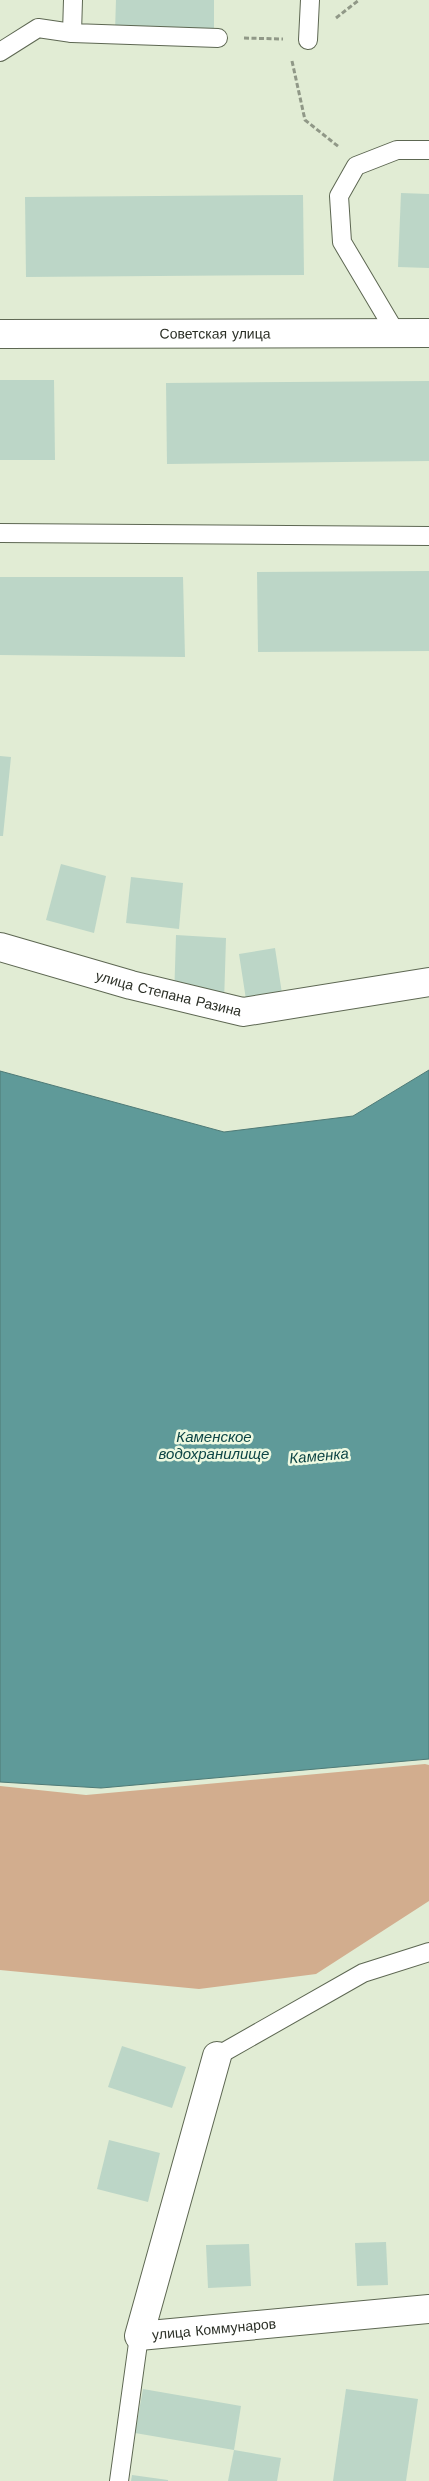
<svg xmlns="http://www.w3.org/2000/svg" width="429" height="2481" viewBox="0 0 429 2481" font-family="'Work Sans',sans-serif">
<rect width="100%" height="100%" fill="#e1ecd4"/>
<!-- green -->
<polygon fill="#d2ad8e" points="425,1764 429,1765 429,1901 316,1974 199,1989 0,1970 0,1786 86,1795"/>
<!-- water -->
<polygon fill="#5f9a99" stroke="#4f7a76" points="429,1070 429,1759 101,1788 0,1782 0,1071 224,1132 353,1116"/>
<!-- building -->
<g fill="#bcd6c7">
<polygon points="116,0 214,0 214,34 115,31"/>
<polygon points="401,193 429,194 429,268 398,267"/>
<polygon points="303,195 304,275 26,277 25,197"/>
<polygon points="0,380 54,380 55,460 0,460"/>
<polygon points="429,381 429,461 167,464 166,383"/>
<polygon points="429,571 429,651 258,652 257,572"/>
<polygon points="0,577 183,577 185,657 0,655"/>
<polygon points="0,756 11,757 3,836 0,836"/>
<polygon points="61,864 106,876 94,933 46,920"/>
<polygon points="131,877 183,883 179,929 126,923"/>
<polygon points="176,935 226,938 224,1002 174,999"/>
<polygon points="275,948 283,1000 247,1006 239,954"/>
<polygon points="122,2046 186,2067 172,2108 108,2087"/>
<polygon points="109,2140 160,2153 148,2202 97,2189"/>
<polygon points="386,2242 388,2285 357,2286 355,2243"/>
<polygon points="249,2244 251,2286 208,2288 206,2245"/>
<polygon points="143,2389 241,2406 234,2450 135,2433"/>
<polygon points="346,2389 418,2399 406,2481 333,2481"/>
<polygon points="234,2450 281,2458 277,2481 228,2481"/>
<polygon points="132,2475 168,2480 168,2481 131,2481"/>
</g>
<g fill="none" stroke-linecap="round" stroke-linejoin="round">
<!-- service casing -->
<g stroke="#5d6752" stroke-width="20">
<g id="service">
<polyline points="73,0 72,33 218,38"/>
<polyline points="308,40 310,0"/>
<polyline points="0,52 38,28 72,33"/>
<polyline points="396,333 342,242 339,196 356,166 397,150 429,150"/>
<polyline points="0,533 429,536"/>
<polyline points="217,2056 363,1973 429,1952"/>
<polyline points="119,2481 139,2336"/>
</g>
</g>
<!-- minor casing -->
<g stroke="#5d6752" stroke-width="30">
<g id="minor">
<path id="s1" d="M0,334L429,333"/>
<path id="s2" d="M0,947L131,985L243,1012L429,982"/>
<path id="s3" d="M217,2056L139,2336L429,2309"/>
</g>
</g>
<!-- path -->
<g stroke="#909887" stroke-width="3" stroke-dasharray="5 2.5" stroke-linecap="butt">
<polyline points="336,18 359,0"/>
<polyline points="244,38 283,39"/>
<polyline points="292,61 305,120 339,147"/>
</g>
<!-- service -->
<use href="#service" stroke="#fff" stroke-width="18"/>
<!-- minor -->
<use href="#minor" stroke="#fff" stroke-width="28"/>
</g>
<g text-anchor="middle" stroke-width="5" stroke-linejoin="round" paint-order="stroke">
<!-- street labels -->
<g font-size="14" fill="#2b2f26" stroke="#eef9e1">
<text dy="5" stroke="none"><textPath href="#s1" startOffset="215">Советская улица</textPath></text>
<text dy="5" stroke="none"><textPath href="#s2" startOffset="175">улица Степана Разина</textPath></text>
<text dy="5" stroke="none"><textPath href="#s3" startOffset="366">улица Коммунаров</textPath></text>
</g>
<!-- water labels -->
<g font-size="15" font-style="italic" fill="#0d4545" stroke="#eef9e1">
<text x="214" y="1442">Каменское<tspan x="214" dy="17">водохранилище</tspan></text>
<text transform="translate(319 1456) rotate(-5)" y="5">Каменка</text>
</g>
</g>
</svg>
